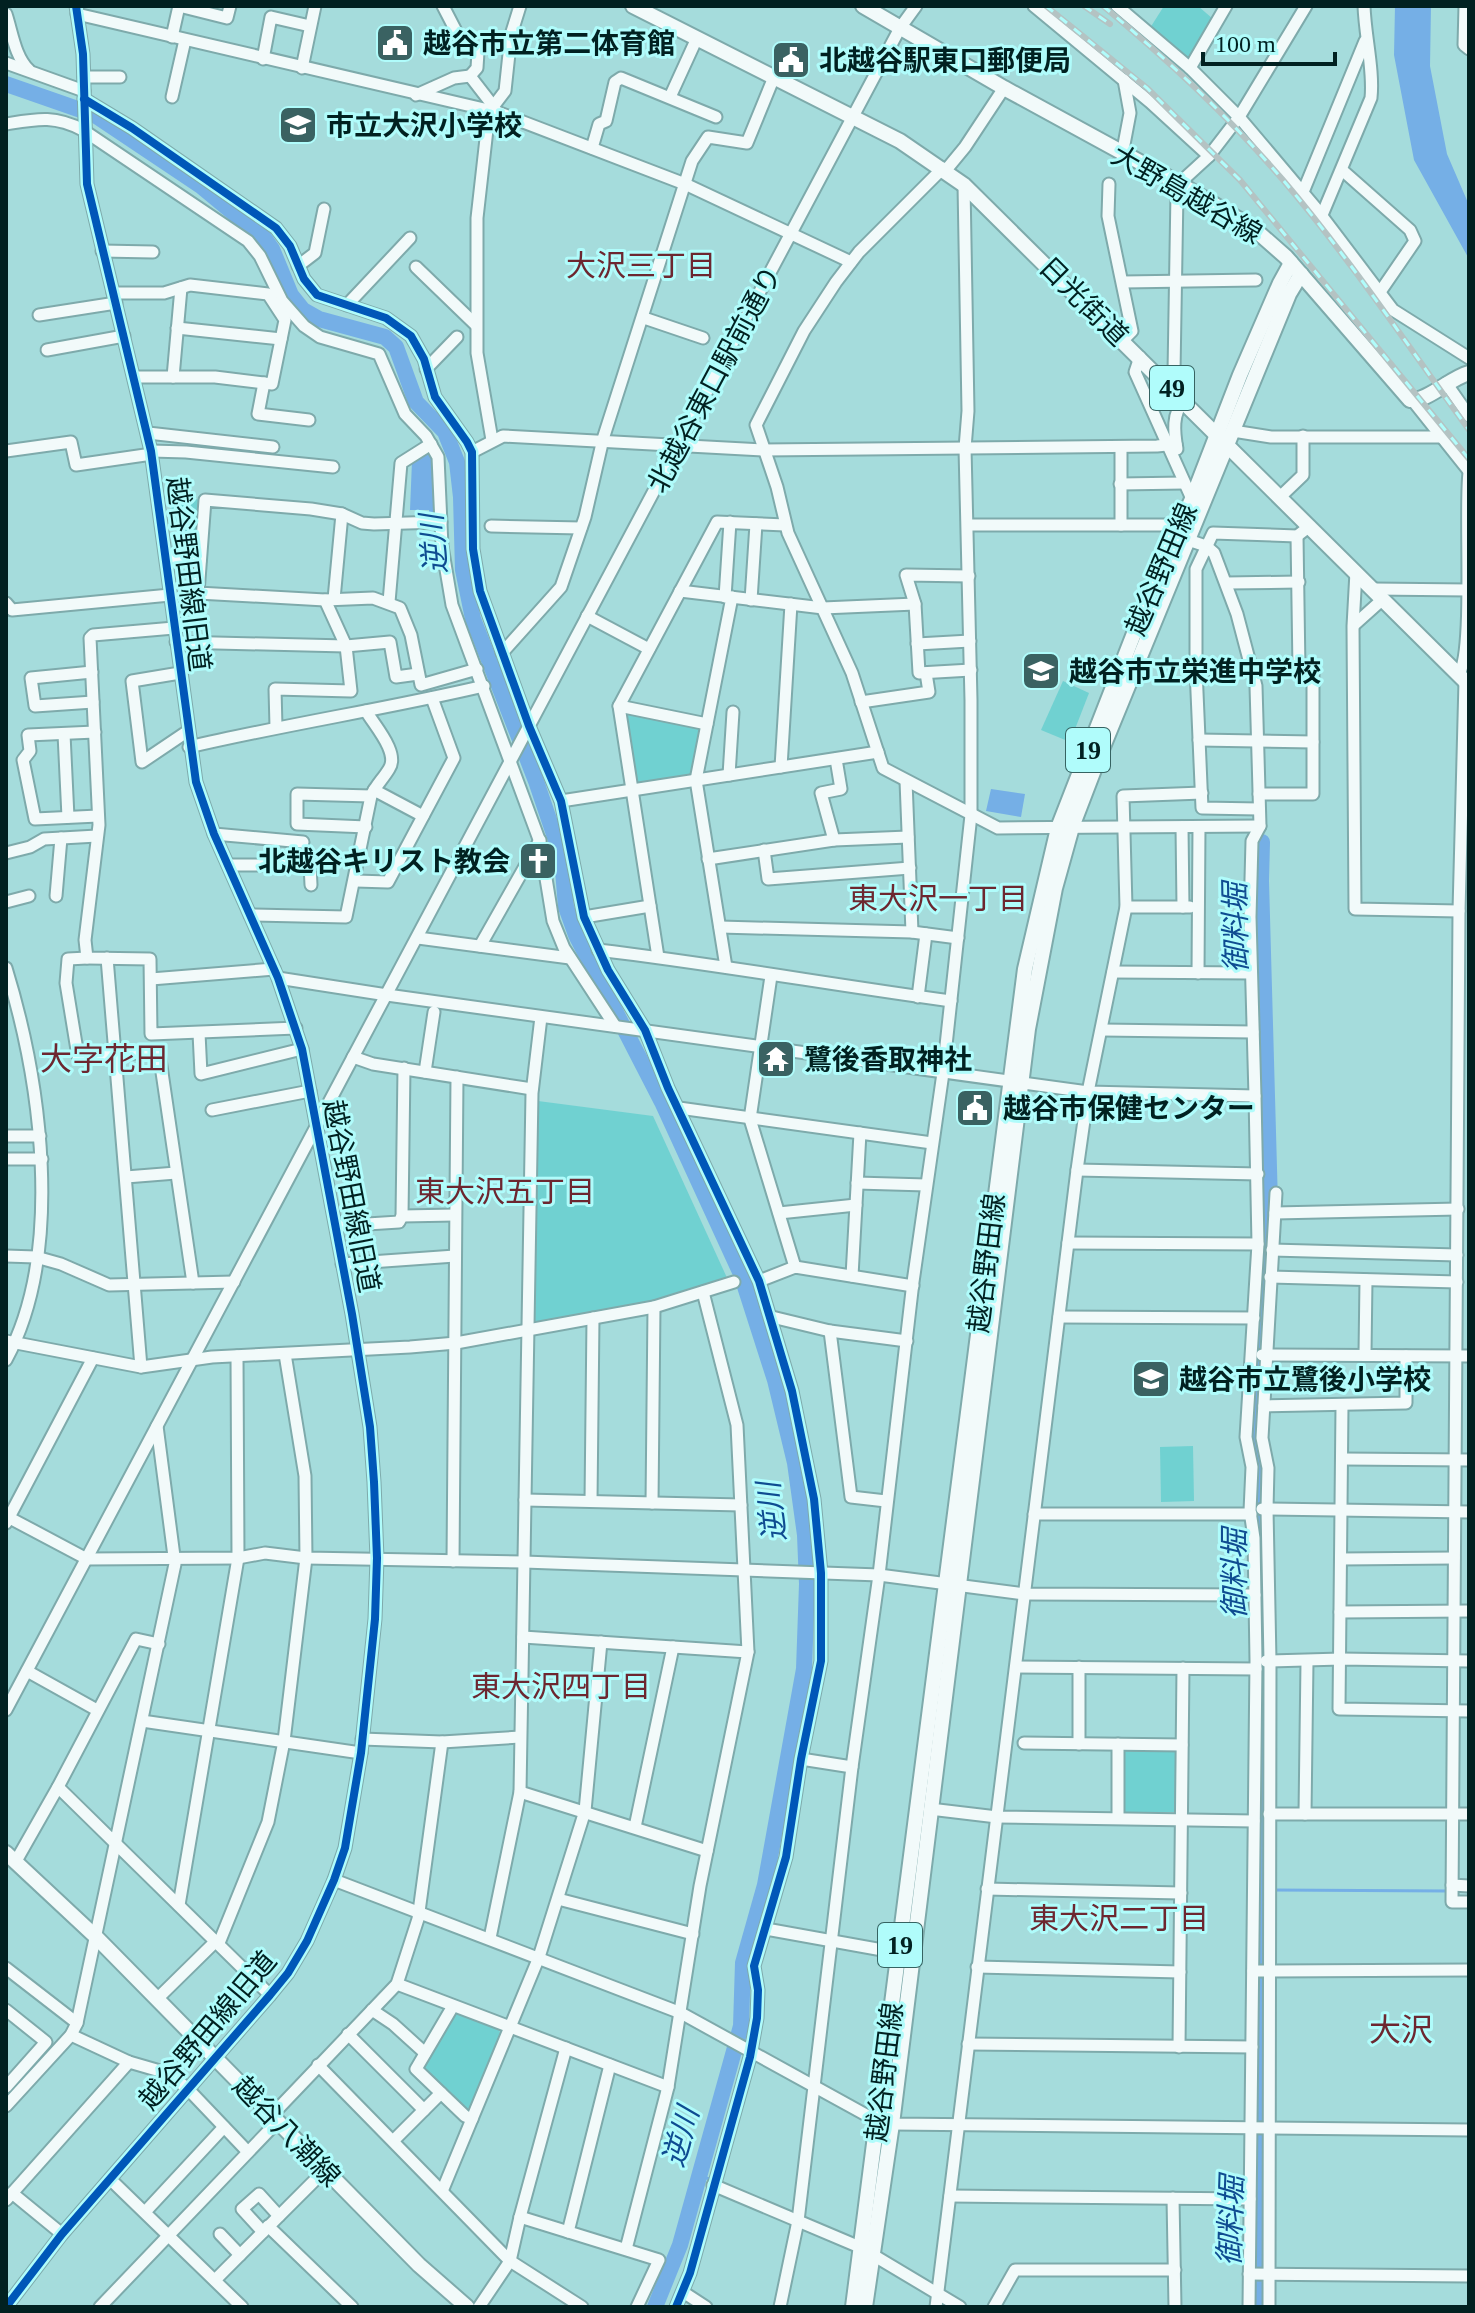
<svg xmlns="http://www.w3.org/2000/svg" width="1475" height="2313" viewBox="0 0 1475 2313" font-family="'Times New Roman','Noto Sans JP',serif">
<rect width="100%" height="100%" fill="#a5dcdc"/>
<!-- green -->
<g fill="#70d1d1">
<polygon points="1164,6 1198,6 1213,19 1189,60 1150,28"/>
<polygon points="167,496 202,500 199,533 180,531"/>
<polygon points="1063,681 1089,693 1070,742 1041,730"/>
<polygon points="622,710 704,726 694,777 636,786"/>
<polygon points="538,1101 653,1116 728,1280 634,1306 535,1323"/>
<polygon points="1193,1446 1194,1501 1161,1502 1160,1447"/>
<polygon points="1125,1749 1175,1750 1179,1754 1178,1812 1121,1812 1122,1753"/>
<polygon points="456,2012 499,2028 501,2039 470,2107 466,2110 423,2067"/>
</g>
<!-- water -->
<g fill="#75afe6">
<polygon points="1395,6 1431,6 1430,66 1447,154 1469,205 1469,259 1414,160 1394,55"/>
<polygon points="430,451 435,462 433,514 429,514 429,510 410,510 412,461"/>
<polygon points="991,789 1025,794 1021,817 986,811"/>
</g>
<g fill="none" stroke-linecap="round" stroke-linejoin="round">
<!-- stream -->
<g stroke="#75afe6" stroke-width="3">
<polyline points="1273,1890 1449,1891"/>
<polyline points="699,2176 710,2179"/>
</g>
<!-- river -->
<g stroke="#75afe6" stroke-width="16">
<polyline points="6,84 95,115 201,186 265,239 272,249 291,295 303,310 319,319 385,337 396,347 416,402 445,432 457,462 461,497 463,570 473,619 536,781 562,858 566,907 576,935 662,1102 741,1274 775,1380 795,1463 805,1535 807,1584 804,1669 765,1885 743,1963 741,2026 680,2245 655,2307"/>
<polyline points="1262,842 1261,881 1270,1204 1254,1435 1261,1462 1263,1522"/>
<polyline points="1256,2307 1262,2124 1263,1562"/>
</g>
<!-- minor casing -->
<g stroke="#7eaaab" stroke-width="15">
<g id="minor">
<polyline points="179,6 227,18 230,6"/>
<polyline points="443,6 458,35 478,52 477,68 470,76 494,107"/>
<polyline points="1034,6 1150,102 1209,156 1185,178 1177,192 1174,372 1170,386"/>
<polyline points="1117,6 1190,68 1239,117 1315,207 1393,310 1469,358"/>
<polyline points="1465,6 1464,45 1469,49"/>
<path d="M6,14C12,32 15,57 29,70"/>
<polyline points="77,14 497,112 685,184 851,262"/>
<polyline points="172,37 179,6"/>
<polyline points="263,59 271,17 310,26"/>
<polyline points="6,63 84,91"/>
<polyline points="302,68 315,6"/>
<polyline points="1190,68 1226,6"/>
<polyline points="84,77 120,77"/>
<polyline points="416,95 454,78 470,76"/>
<polyline points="172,97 185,40"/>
<polyline points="670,97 697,38"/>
<polyline points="84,99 132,128 276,228 290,246 304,279 317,295 386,318 411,336 424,359 435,397 467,442 472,452 473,549 480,591 529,726 561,801 584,917 608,970 645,1030 668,1088 759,1281 792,1391 814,1499 821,1573 821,1661 801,1759 786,1857 754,1966 758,1990 757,2018 750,2057 690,2273 676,2307"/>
<path d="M6,124C37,119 54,115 83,130L248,241L260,256L282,301L304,326L320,337L379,354L405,414L426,436L438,457L442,546L452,605L540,842L553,921L564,948L615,1026"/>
<polyline points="592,148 599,124 606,121 615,82 621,78 716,117"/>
<polyline points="1122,155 1130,113 1124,80"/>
<polyline points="1209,156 1239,117 1306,6"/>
<polyline points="943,168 859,252 836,282 804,331 756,425 777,487 788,533 852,673 883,768 998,828 1260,826"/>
<polyline points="946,170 965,147 1004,88"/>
<polyline points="1342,170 1410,230 1415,241 1380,292"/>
<polyline points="1109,184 1108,216 1132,331 1123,340"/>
<polyline points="1303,192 1365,41"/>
<path d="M1322,215L1371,98C1374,70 1365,36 1364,6"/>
<polyline points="102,251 153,252"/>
<polyline points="298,266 315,253 324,209"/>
<polyline points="416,267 476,325"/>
<polyline points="1123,282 1256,280"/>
<polyline points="113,293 164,293 190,285 268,294 285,320 272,384 215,377 135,377"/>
<polyline points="347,305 410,238"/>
<polyline points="39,315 116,303"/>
<polyline points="644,318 703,338"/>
<polyline points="177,328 281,339"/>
<polyline points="47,350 124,336"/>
<polyline points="1140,357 1135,372 1192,499"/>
<polyline points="426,369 457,337"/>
<polyline points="173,377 181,288"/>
<polyline points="264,383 258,414 309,420"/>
<polyline points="1446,383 1469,416"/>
<polyline points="1414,402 1469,471"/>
<polyline points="1233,431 1271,437 1443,437"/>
<polyline points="148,433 273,447"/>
<polyline points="492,440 477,353 477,218 489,112 505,91 511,35 520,6"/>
<polyline points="1121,447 1121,525"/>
<path d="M1177,449C1174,432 1172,413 1184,401"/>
<polyline points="6,451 71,442 76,465 152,454"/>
<polyline points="151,451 186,452 333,467"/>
<polyline points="472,452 503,436 763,450 1157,446 1176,444"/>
<polyline points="1120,484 1184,483"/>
<polyline points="1280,497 1303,475 1303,436"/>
<polyline points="441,522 374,524 362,523 342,514 311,509 205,500 198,593 325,600 373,598 400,608 411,635 421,685 477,669"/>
<polyline points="968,525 1178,525"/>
<polyline points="491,526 581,528"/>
<polyline points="1297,536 1299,670"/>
<polyline points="1188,540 1206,546 1214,553 1237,614 1256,686 1260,826 1252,841 1250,917 1255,1096"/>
<polyline points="166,556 200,561"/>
<polyline points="1356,572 1353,626 1355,909 1459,911"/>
<polyline points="969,576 906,575 915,604 919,673 971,670"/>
<polyline points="1227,583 1299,582"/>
<polyline points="1373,589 1469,590"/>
<polyline points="680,591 823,608 915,604"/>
<polyline points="725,597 730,522"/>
<polyline points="334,599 342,514"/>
<polyline points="751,600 756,524"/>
<polyline points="389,602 401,463 431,444"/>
<polyline points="6,603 12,610 170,595"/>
<polyline points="587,616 649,649"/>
<polyline points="1354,625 1383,599"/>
<polyline points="174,628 93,635 90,638 99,825 85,940 87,958 150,959 151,1034 296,1028"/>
<polyline points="176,642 346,646 390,642 396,677 418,674"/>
<polyline points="917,644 970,641"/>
<polyline points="502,653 561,587 585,517 603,439 692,161 708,137 747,143 774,77"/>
<polyline points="1196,669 1313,671 1313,794 1259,794"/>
<polyline points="92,672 31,678 35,706 93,702"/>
<polyline points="180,673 132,681 142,762 188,731"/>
<path d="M1458,675C1475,656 1464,510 1469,473"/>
<polyline points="1465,681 1459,911 1452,1902 1469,1902"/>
<polyline points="861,702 929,692 926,673"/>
<polyline points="619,706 707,724"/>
<polyline points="276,727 275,689 351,691 346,646 325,600"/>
<polyline points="95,732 28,735 30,751 23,760 35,819 98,816"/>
<polyline points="64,734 68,817"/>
<polyline points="1199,740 1313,742"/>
<path d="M189,747C287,724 386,709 484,686"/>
<polyline points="781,767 791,604"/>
<polyline points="729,775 733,712"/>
<polyline points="906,781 912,932"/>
<polyline points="374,790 423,816"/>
<polyline points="561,801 878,752"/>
<polyline points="1259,809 1202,808 1196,669 1196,569 1213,533 1297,536 1310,526"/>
<polyline points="366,827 297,824 297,794 371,796"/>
<polyline points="1182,827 1183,907"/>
<polyline points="214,834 303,842"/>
<polyline points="834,840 821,793 841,789 836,759"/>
<polyline points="764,850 768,879 910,868"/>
<polyline points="6,853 30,847 44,839 97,836"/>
<polyline points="708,859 834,840 908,837"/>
<polyline points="228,865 310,865 311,885"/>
<polyline points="356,881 388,882 454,758 432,698"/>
<polyline points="56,896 61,838"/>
<polyline points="6,902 29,896"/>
<polyline points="1126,907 1190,907"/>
<path d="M250,915L346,917L371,796C376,785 383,779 389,769C400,753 374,725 366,711"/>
<polyline points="584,917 650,906"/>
<polyline points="720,927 912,932 958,938"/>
<polyline points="418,938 570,958"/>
<polyline points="480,946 540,840"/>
<path d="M598,950C716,964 833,985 951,1001"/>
<polyline points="658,957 619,706 717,522 785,525"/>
<polyline points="87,958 68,959 66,983 78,1056 159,1052 193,1283"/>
<polyline points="107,958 141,1367"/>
<polyline points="726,967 696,780 732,597"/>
<path d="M6,968C41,1082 65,1251 6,1360"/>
<polyline points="1113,972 1251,973"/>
<polyline points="1198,973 1199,827"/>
<polyline points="771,976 750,1119 795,1267"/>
<polyline points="278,978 387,995 1088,1092 1255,1096 1258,1244 1246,1437 1252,1467 1250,1511 1254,1538 1256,1661 1249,2307"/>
<polyline points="151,979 274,969"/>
<polyline points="918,997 926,934"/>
<polyline points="1102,1030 1253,1032"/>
<polyline points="199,1033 201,1074 302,1049"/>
<polyline points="353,1057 373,1064 532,1089"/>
<polyline points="425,1072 434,1012"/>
<polyline points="679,1108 932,1143"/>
<polyline points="212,1110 310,1091"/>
<polyline points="6,1136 40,1136"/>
<polyline points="6,1159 42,1159"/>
<polyline points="1077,1170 1258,1174"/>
<polyline points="126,1177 176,1173"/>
<polyline points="857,1183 926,1185"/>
<polyline points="779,1213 856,1205"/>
<polyline points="1275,1213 1458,1209"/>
<polyline points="402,1216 455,1215"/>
<polyline points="336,1226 399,1222 402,1216 404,1068"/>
<polyline points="1068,1243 1258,1244"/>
<polyline points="1272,1250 1457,1255"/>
<polyline points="6,1256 36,1257 61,1264 109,1285 234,1282"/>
<polyline points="342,1264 455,1256"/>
<polyline points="852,1276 860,1133"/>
<polyline points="1270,1277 1457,1282"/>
<polyline points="759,1281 795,1267 913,1286"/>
<polyline points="772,1317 830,1331 907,1341"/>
<polyline points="1059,1317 1254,1318"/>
<polyline points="830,1331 851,1497 886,1501"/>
<polyline points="6,1341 141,1367 212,1357 410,1347 456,1343 654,1307 734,1282"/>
<polyline points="1365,1353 1366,1280"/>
<polyline points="1262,1355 1469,1356"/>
<polyline points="1264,1406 1406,1403 1406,1356"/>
<polyline points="1342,1406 1339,1709 1469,1711"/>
<polyline points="1343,1459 1469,1460"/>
<polyline points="525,1500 741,1505"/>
<polyline points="591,1501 593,1318"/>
<polyline points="652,1503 654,1307"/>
<polyline points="1262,1509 1469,1512"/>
<polyline points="1034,1514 1251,1514"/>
<polyline points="6,1516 87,1559 238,1558 265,1553 306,1558 524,1562 879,1575 1025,1594 1255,1595"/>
<polyline points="6,1523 93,1358"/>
<polyline points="1341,1559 1454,1558"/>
<polyline points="453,1561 457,1077"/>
<polyline points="1340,1612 1469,1611"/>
<polyline points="523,1637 748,1652"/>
<polyline points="1266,1661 1341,1659 1469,1661"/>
<polyline points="1016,1667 1256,1669"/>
<polyline points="1079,1667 1079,1744"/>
<polyline points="27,1671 97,1710"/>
<polyline points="6,1710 900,28 916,6"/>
<polyline points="142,1721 361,1753"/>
<polyline points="362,1739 442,1742 520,1737"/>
<polyline points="1024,1743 1182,1745"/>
<polyline points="801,1759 852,1767"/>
<polyline points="58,1787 270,1995"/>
<polyline points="520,1792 707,1851"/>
<polyline points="930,1809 997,1817 1254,1821"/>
<polyline points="1269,1814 1469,1814"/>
<polyline points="1305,1814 1307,1662"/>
<polyline points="1118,1818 1118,1744"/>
<polyline points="635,1827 673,1647"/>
<polyline points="16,1861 58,1787 136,1639 159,1644"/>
<polyline points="334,1880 681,2013 868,2116 892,2124 1469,2130"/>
<polyline points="1452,1885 1469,1886"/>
<polyline points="987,1889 1181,1893"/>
<polyline points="558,1899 693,1934"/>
<polyline points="179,1905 238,1558 237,1356"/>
<polyline points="766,1929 899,1953"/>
<polyline points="490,1938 520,1792 532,1093 541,1017"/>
<polyline points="219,1943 268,1822 284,1741 306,1558 305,1476 285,1354"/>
<polyline points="977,1967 1180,1972"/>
<polyline points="6,1968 77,2023"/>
<polyline points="1253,1971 1469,1970"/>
<polyline points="397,1984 668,2087"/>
<polyline points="157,1999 216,1941"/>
<polyline points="453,2006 416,2069 465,2116 472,2119"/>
<polyline points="6,2010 46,2042 6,2087"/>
<polyline points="372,2010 393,2024 425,2053"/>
<polyline points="348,2034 424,2110"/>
<polyline points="71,2035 129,2062 167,2073 187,2088 248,2152"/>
<polyline points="968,2044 1252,2047"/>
<polyline points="1179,2047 1183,1668"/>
<polyline points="318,2065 510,2261 582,2307"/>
<polyline points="6,2106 71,2035 77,2023 175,1564 157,1426"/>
<polyline points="272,2115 397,1984 418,1919 442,1742"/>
<polyline points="394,2140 441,2093"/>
<polyline points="110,2179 242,2307"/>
<polyline points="713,2185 862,2248"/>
<polyline points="443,2189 539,1957 585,1811 601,1642"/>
<polyline points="12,2193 62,2234"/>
<polyline points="950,2196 1250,2199"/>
<polyline points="1173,2198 1175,2307"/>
<polyline points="6,2200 129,2062"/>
<polyline points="145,2212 224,2127"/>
<polyline points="520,2217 659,2260 637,2307"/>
<polyline points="268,2226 352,2307"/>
<polyline points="263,2232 242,2209 259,2194 279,2216"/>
<polyline points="568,2232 610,2065"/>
<polyline points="220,2234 240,2255"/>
<polyline points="626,2249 668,2087 700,1886 748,1652 737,1425 703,1292"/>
<polyline points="873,2255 960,2307"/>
<polyline points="1249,2274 1469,2276"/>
<polyline points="215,2280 325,2170"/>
<polyline points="683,2292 706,2307"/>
<polyline points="6,2307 62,2234 270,1995 288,1973 307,1941 334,1880 345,1848 361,1753 375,1619 377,1558 374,1482 370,1427 352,1314 302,1049 278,978 214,834 196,782 151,451 87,184 83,54 76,6"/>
<polyline points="100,2307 278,2121"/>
<polyline points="479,2307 510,2261 520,2217 566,2048"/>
<polyline points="780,2307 798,2221 852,1767 879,1575 913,1282 943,1073 971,815 971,700 965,448 968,411 964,185"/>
<polyline points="936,2307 1077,1170 1088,1092 1126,907 1123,796 1202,793"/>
<polyline points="994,2307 1015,2270 1175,2270"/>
<polyline points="1269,2307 1270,1661 1267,1509 1268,1468 1262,1438 1276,1193"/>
</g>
</g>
<!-- major casing -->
<g stroke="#7eaaab" stroke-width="18">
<g id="major">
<polyline points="633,6 900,141 964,185 1469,685"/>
<path d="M863,6L1004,88L1180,184L1253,228L1286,257L1410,400C1427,402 1450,378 1469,373"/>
<polyline points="6,1853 96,1937 419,2265 467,2307"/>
<polyline points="853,2307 1025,969 1058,828 1149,595 1192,499 1240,375 1280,283 1291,263"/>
<polyline points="865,2307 892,2124 1028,1029 1055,888 1072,827 1100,754 1289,294 1301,274"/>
</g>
</g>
<!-- minor -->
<use href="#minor" stroke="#f2fafa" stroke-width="11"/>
<!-- major -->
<use href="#major" stroke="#f2fafa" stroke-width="14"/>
<!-- rail casing -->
<g stroke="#b4c3c3" stroke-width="6">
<g id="rail">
<polyline points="1046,6 1147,88 1240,180 1469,459"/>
<polyline points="1084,6 1110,24"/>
<path d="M1103,6C1167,59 1228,116 1283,180C1350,259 1408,346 1469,430"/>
</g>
</g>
<!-- rail -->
<use href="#rail" stroke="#b0fcfb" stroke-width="3" stroke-dasharray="9" stroke-linecap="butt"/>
<!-- cycleway casing -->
<g stroke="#b0fcfb" stroke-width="13">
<g id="cycleway">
<polyline points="84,99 132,128 276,228 290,246 304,279 317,295 386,318 411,336 424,359 435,397 467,442 472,452 473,549 480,591 529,726 561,801 584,917 608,970 645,1030 668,1088 759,1281 792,1391 814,1499 821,1573 821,1661 801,1759 786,1857 754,1966 758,1990 757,2018 750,2057 690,2273 676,2307"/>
<polyline points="6,2307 62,2234 270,1995 288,1973 307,1941 334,1880 345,1848 361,1753 375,1619 377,1558 374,1482 370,1427 352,1314 302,1049 278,978 214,834 196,782 151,451 87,184 83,54 76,6"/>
</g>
</g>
<!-- cycleway -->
<use href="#cycleway" stroke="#0057b8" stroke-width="8"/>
</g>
<!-- icons -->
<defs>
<g id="civic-square" transform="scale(2)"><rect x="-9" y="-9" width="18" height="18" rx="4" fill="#3a6262" stroke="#b0fcfb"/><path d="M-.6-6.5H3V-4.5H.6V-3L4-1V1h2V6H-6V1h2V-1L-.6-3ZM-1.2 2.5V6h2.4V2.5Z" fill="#fff"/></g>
<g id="school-square" transform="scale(2)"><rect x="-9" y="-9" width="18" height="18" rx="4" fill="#3a6262" stroke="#b0fcfb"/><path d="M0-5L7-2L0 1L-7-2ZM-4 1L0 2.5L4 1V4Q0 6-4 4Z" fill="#fff"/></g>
<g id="church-square" transform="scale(2)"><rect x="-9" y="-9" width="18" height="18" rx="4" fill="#3a6262" stroke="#b0fcfb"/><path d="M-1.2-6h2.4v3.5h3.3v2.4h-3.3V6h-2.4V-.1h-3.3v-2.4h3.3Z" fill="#fff"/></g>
<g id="temple-square" transform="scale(2)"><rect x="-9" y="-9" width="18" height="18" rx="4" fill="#3a6262" stroke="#b0fcfb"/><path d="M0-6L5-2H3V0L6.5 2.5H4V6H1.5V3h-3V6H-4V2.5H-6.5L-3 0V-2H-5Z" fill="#fff"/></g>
</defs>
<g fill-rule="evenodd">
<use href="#civic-square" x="395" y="43"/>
<use href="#civic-square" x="791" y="60"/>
<use href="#school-square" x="298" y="125"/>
<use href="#school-square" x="1041" y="671"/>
<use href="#church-square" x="538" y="861"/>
<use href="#temple-square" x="776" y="1059"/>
<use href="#civic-square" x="975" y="1108"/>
<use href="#school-square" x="1151" y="1379"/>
</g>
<g text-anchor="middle" stroke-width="6" stroke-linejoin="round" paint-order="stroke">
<!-- shield labels -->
<g fill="#b0fcfb" stroke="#366362" stroke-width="2">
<rect x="1150" y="366" width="44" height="44" rx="6"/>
<rect x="1066" y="728" width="44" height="44" rx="6"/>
<rect x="878" y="1923" width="44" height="44" rx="6"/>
</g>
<g font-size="26" font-weight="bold" fill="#012121">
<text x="1172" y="397">49</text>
<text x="1088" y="759">19</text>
<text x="900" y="1954">19</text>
</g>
<!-- poi labels -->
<g font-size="28" font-weight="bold" fill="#012121" stroke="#b0fcfb" text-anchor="start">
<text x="423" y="53">越谷市立第二体育館</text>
<text x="819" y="70">北越谷駅東口郵便局</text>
<text x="326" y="135">市立大沢小学校</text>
<text x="1069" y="681">越谷市立栄進中学校</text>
<text x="510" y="871" text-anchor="end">北越谷キリスト教会</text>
<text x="804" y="1069">鷺後香取神社</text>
<text x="1003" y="1118">越谷市保健センター</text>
<text x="1179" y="1389">越谷市立鷺後小学校</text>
</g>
<!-- street labels -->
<g font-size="28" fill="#012121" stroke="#b0fcfb">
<text transform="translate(1187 194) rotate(30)" y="10">大野島越谷線</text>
<text transform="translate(1084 301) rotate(45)" y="10">日光街道</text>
<text transform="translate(714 379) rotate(-62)" y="10">北越谷東口駅前通り</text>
<text transform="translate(1161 569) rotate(-67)" y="10">越谷野田線</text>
<text transform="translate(189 574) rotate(83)" y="10">越谷野田線旧道</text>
<text transform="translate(352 1196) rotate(79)" y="10">越谷野田線旧道</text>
<text transform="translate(986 1263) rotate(-83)" y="10">越谷野田線</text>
<text transform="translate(207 2030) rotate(-50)" y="10">越谷野田線旧道</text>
<text transform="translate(884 2072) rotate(-83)" y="10">越谷野田線</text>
<text transform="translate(287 2131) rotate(46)" y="10">越谷八潮線</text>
</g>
<!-- neighbourhood labels -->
<g font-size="30" fill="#6d2730" stroke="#b0fcfb">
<text x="641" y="276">大沢三丁目</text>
<text x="938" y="909">東大沢一丁目</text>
<text x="505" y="1202">東大沢五丁目</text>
<text x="561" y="1697">東大沢四丁目</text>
<text x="1119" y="1929">東大沢二丁目</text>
</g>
<!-- water labels -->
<g font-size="30" font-style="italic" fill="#0f4c91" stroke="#b0fcfb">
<text transform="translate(434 544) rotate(-95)" y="10">逆川</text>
<text transform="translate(1236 928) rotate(-91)" y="10">御料堀</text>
<text transform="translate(772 1512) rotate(-97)" y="10">逆川</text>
<text transform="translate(1235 1574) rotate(-90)" y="10">御料堀</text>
<text transform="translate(681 2137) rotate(-74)" y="10">逆川</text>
<text transform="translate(1231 2221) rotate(-88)" y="10">御料堀</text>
</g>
<!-- quarter labels -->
<g font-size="32" fill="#6d2730" stroke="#b0fcfb">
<text x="104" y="1070">大字花田</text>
<text x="1401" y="2041">大沢</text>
</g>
</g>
<!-- border -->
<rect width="1475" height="2313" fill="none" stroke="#012121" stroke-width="16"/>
<!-- scale -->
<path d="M1203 52v12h132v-12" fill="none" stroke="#012121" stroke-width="4"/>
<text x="1215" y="52" font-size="24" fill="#012121" stroke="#b0fcfb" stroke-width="6" paint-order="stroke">100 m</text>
</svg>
